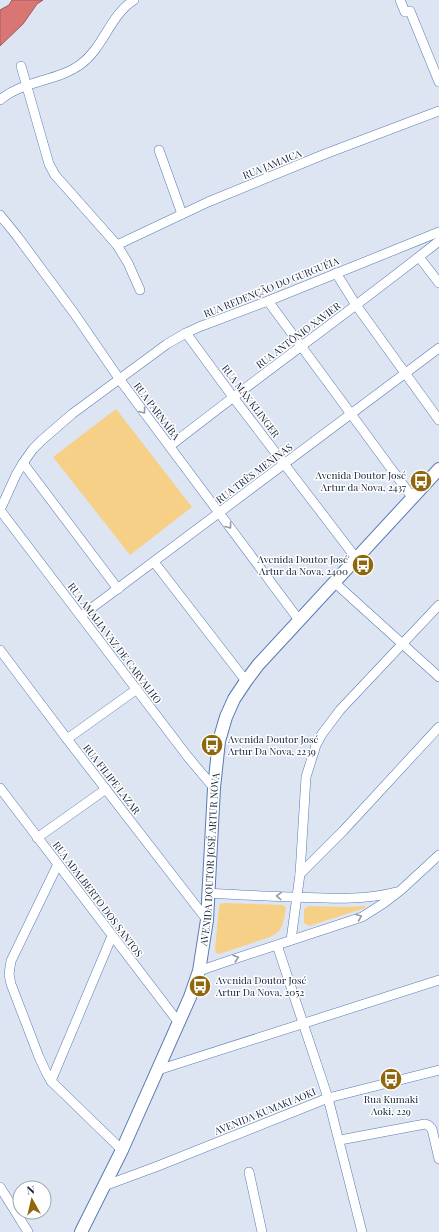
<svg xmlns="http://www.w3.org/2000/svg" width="439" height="1232" viewBox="0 0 439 1232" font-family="'Playfair Display',serif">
<rect width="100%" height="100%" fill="#dde5f2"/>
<!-- green -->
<g fill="#f7d087">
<polygon points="116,409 192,507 130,555 53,457"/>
<path d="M224,903L283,905L286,908C283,922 284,931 270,937L219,954L216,953L215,949L219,907L220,904Z"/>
<polygon points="308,906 346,907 365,906 365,908 309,926 304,923 304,909"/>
</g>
<!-- water -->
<polygon fill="#d97674" stroke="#9d5c62" points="12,0 43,0 37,4 23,24 0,46 0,10 9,5"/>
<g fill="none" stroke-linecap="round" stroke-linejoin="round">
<!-- street casing -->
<g stroke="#587ab6" stroke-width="10">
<g id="street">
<polyline points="400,0 405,12"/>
<polyline points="410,11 439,82"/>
<polyline points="21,66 49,164 55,175 117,245 128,263 140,290"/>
<path d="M0,100C23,80 57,82 81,64C104,47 110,15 134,0"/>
<polyline points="159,150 182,214"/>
<polyline points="0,215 17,236 74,313 120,380 299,620"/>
<polyline points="117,245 208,202 325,154 439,111"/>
<polyline points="419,257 439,283"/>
<polyline points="336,273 356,305 439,420"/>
<polyline points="268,301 412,497"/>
<polyline points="186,333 233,397 356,558"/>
<path d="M170,446C259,376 351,311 439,241"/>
<polyline points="23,463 118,589"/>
<polyline points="0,510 16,475 23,463 33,449 42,440 72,414 167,344 186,333 199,327 268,301 439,232"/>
<polyline points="0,510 188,757 214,788"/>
<polyline points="154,562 246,681"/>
<polyline points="334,582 439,677"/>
<polyline points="81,616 439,348"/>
<polyline points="0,650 67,739 207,920"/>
<polyline points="67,739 137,689"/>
<polyline points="0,788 179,1023"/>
<polyline points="37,838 106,789"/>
<polyline points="58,864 11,961 9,974 11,984 39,1057 46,1072 51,1081 122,1150"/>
<polyline points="300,874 343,831 439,727"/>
<path d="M209,893C237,895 264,896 292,897C327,898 362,901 396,892"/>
<polyline points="291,940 300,874 306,777 316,745 322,734 340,710 439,605"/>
<polyline points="277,945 328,1098 362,1232"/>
<polyline points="199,971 222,963 362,917 384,903 401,890 439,855"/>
<polyline points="158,1070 439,980"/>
<polyline points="51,1081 112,936"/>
<polyline points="340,1140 425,1124 428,1125 432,1129 439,1159"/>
<polyline points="249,1172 262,1232"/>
<polyline points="104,1186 158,1166 328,1098 439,1070"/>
<polyline points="0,1187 28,1232"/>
</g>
</g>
<!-- secondary casing -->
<g stroke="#587ab6" stroke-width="14">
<g id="secondary">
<path id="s1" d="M81,1232L122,1150L190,997L199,971L207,920L214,788L219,741L226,717L234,699L246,681L258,665L439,469"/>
</g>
</g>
<!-- street -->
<use href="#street" stroke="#fff" stroke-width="9"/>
<!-- secondary -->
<use href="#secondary" stroke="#fff" stroke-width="12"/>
</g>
<!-- one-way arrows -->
<defs><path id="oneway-chevron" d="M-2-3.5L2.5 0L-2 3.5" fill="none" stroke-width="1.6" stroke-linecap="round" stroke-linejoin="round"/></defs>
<g stroke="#949aa5">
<use href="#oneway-chevron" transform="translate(143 411) rotate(53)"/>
<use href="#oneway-chevron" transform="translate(229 526) rotate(53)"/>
<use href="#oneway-chevron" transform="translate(279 896) rotate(-177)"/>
<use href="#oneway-chevron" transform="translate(359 917) rotate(-22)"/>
<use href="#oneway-chevron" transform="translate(236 958) rotate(-18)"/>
</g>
<!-- icons -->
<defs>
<g id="bus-disc" transform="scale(1.15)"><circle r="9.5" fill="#8f680e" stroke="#fff"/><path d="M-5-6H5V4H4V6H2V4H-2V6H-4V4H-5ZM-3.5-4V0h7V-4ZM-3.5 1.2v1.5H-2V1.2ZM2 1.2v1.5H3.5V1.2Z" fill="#fff"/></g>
</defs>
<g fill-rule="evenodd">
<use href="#bus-disc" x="421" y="481"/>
<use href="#bus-disc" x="363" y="565"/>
<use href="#bus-disc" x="212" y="745"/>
<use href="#bus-disc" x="200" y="986"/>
<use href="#bus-disc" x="391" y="1079"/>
</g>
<g text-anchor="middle" stroke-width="3" stroke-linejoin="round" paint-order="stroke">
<!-- street labels -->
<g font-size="10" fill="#121f38" stroke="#fff">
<text transform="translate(272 164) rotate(-22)" y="4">RUA JAMAICA</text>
<text transform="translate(271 287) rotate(-22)" y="4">RUA REDENÇÃO DO GURGUÉIA</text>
<text transform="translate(298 335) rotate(-37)" y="4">RUA ANTÔNIO XAVIER</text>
<text transform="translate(251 401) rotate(53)" y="4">RUA MAX KLINGER</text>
<text transform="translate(157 411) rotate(53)" y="4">RUA PARNAÍBA</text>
<text transform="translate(254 473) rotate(-37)" y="4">RUA TRÊS MENINAS</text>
<text transform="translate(115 643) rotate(53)" y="4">RUA AMALIA VAZ DE CARVALHO</text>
<text transform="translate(112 779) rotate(52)" y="4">RUA FILIPE LAZAR</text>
<text dy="4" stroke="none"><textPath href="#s1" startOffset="399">AVENIDA DOUTOR JOSÉ ARTUR NOVA</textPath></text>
<text transform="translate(98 899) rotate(53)" y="4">RUA ADALBERTO DOS SANTOS</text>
<text transform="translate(265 1111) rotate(-22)" y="4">AVENIDA KUMAKI AOKI</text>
</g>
<!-- poi labels -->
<g font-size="10" fill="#121f38" stroke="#fff" text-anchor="end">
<text x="406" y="479">Avenida Doutor José<tspan x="406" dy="12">Artur da Nova, 2437</tspan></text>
<text x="348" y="563">Avenida Doutor José<tspan x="348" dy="12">Artur da Nova, 2400</tspan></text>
<text x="228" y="743" text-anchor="start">Avenida Doutor José<tspan x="228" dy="12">Artur Da Nova, 2239</tspan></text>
<text x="216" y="984" text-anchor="start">Avenida Doutor José<tspan x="216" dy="12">Artur Da Nova, 2052</tspan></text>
<text x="391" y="1103" text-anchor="middle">Rua Kumaki<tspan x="391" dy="12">Aoki, 229</tspan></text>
</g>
</g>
<!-- north arrow -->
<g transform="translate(32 1200) rotate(352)"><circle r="19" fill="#ffffff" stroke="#a0a5af"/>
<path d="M0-3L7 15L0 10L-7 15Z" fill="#8f680e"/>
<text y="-6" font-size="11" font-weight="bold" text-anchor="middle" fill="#121f38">N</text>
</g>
</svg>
